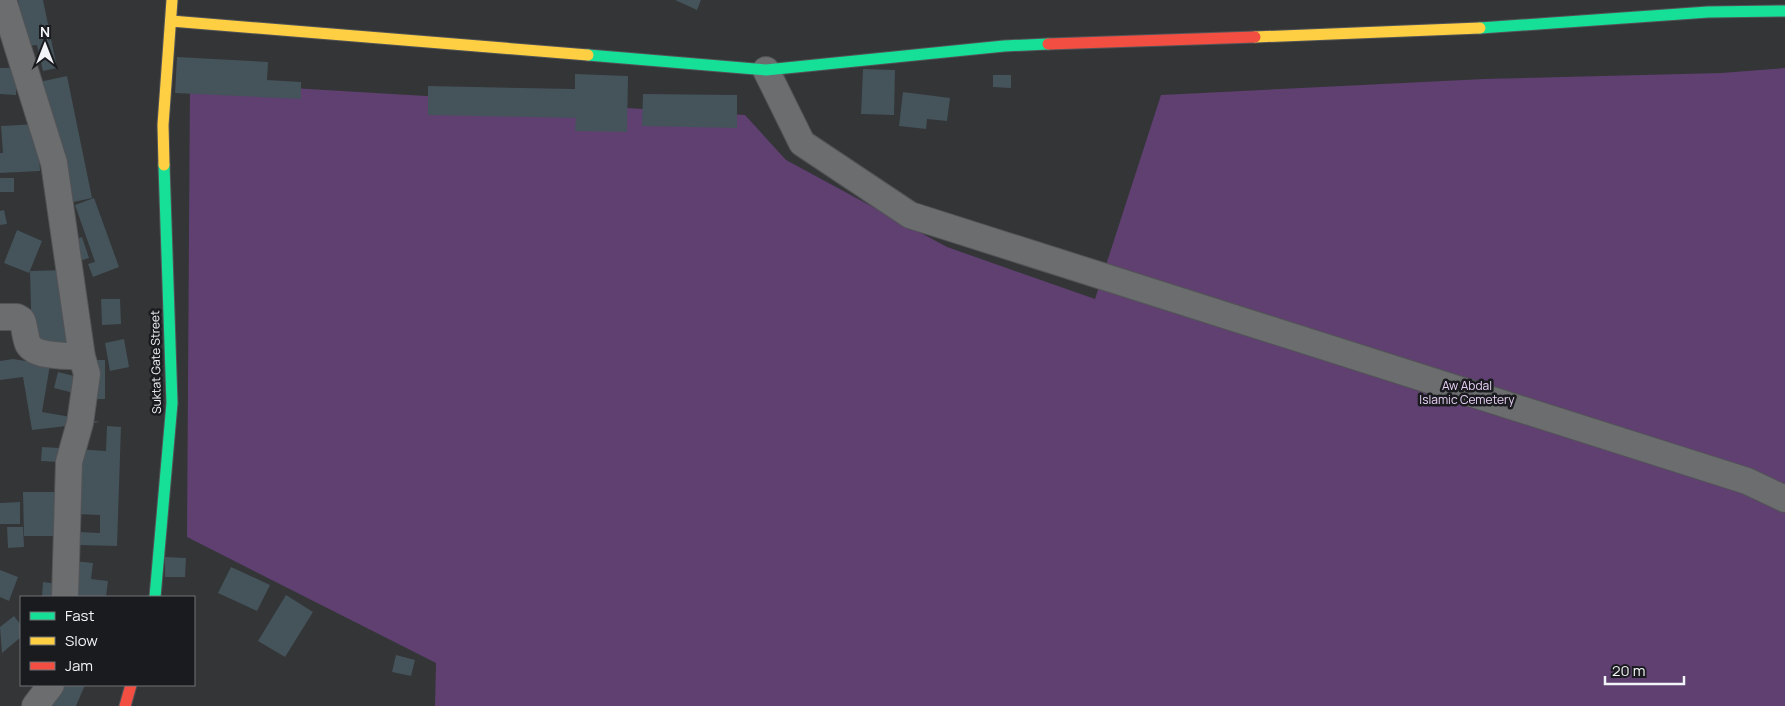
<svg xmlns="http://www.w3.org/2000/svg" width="1785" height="706" viewBox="0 0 1785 706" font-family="Manrope,sans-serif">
<rect width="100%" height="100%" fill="#333537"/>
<!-- green -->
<polygon fill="#5f4070" points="1785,68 1785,706 435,706 436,663 187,537 190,82 745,115 786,160 947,247 1095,299 1161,95 1484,79 1721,73"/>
<!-- building -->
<g fill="#45535b">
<polygon points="18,0 43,0 57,68 43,71 37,45 28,46"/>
<polygon points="675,0 701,0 697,10"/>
<polygon points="177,57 268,62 267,80 301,82 301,99 175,93"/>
<polygon points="0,68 17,68 16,95 0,94"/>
<polygon points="863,69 895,70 894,115 861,114"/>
<polygon points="575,74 628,76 627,132 575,131 576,118 428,115 428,86 575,89"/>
<polygon points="993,75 1011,75 1011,88 993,87"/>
<polygon points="67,76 92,198 64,204 39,82"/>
<polygon points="903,92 950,98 947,121 927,119 926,129 899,126"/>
<polygon points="643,94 737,95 737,128 642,126"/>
<polygon points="37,124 40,171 0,173 0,153 3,153 1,126"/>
<rect x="0" y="178" width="14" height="14"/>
<polygon points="94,198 119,267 93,277 88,264 95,262 75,205"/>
<polygon points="4,210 7,224 0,225 0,211"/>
<polygon points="17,230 42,241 29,273 4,263"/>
<polygon points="82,237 89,258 73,263 66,242"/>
<polygon points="67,270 69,342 32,344 30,271"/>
<polygon points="101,299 120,299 121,324 102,325"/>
<polygon points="124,339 129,367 110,371 105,343"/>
<polygon points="13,359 50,365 42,412 100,422 32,430 23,377 0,380 0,361"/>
<rect x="85" y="360" width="20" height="39"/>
<polygon points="58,372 78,377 74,393 54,388"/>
<polygon points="107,426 121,427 117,546 79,545 79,532 100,533 100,515 75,514 75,449 106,451"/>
<polygon points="42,447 60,448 59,462 41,461"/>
<polygon points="23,492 61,492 61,536 24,536"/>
<polygon points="20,502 20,524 0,524 0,503"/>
<polygon points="7,527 23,527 24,547 8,548"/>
<polygon points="165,557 186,558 185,577 165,577"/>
<polygon points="74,561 93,563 91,579 108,581 106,597 70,597"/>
<polygon points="231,567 270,585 257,611 218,593"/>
<polygon points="0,570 18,577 9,601 0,597"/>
<polygon points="43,582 58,584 57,597 42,597"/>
<polygon points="286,595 313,612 285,657 258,641"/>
<polygon points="14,616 21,625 21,637 2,653 0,627"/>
<polygon points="396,655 415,660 411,676 392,672"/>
<polygon points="60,685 85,685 76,706 52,706"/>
</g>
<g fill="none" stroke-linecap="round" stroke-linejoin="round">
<!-- street casing -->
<g stroke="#535457" stroke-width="28">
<g id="street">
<polyline points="3,0 54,163 82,357 87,374 80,423 69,462 65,597"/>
<polyline points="766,70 802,143 910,215 1747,481 1785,499"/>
<path d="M0,317H17L22,320C25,327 25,337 28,344C36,358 68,355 82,357"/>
<polyline points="35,706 51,685"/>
</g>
</g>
<!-- fast casing -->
<g stroke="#535457" stroke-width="13">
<g id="fast">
<polyline points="1480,28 1708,12 1785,11"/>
<polyline points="588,55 766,70 1004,46 1048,44"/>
<polyline points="155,597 172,403 164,165"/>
</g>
</g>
<!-- slow casing -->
<g stroke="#535457" stroke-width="13">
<g id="slow">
<polyline points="171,21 588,55"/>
<polyline points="1255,37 1480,28"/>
<polyline points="164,165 163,125 172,0"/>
</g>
</g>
<!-- jam casing -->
<g stroke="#535457" stroke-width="13">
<g id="jam">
<polyline points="1048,44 1255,37"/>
<polyline points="125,706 131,685"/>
</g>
</g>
<!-- street -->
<use href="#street" stroke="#6c6d6f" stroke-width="26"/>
<!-- fast -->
<use href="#fast" stroke="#16e098" stroke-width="11"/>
<!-- slow -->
<use href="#slow" stroke="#ffcf43" stroke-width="11"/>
<!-- jam -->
<use href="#jam" stroke="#f24e42" stroke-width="11"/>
</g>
<g text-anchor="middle" stroke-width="5" stroke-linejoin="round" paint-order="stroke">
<!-- street labels -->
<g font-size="12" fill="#f3f4f8" stroke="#1a1b1e">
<text transform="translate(156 362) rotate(-91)" y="4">Suktat Gate Street</text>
</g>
<!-- park labels -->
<g font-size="12" fill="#e9d0f7" stroke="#1a1b1e">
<text x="1467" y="390">Aw Abdal<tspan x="1467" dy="14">Islamic Cemetery</tspan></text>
</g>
</g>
<!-- legend -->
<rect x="20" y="596" width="175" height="90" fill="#1a1b1e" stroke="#717275"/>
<rect x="30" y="612" width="25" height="8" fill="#16e098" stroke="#717275"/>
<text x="65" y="621" font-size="15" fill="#f3f4f8">Fast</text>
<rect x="30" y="637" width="25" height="8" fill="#ffcf43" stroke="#717275"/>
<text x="65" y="646" font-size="15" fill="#f3f4f8">Slow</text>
<rect x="30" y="662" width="25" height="8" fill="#f24e42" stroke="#717275"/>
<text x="65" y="671" font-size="15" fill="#f3f4f8">Jam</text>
<!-- north arrow -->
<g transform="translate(45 45)" stroke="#1a1b1e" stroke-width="4" paint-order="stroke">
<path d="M0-4L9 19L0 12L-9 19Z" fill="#f3f4f8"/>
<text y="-8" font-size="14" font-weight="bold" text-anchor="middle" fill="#f3f4f8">N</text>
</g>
<!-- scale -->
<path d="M1605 676v8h79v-8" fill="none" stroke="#f3f4f8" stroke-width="2.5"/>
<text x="1612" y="676" font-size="15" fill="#f3f4f8" stroke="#1a1b1e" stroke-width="4" paint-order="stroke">20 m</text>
</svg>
